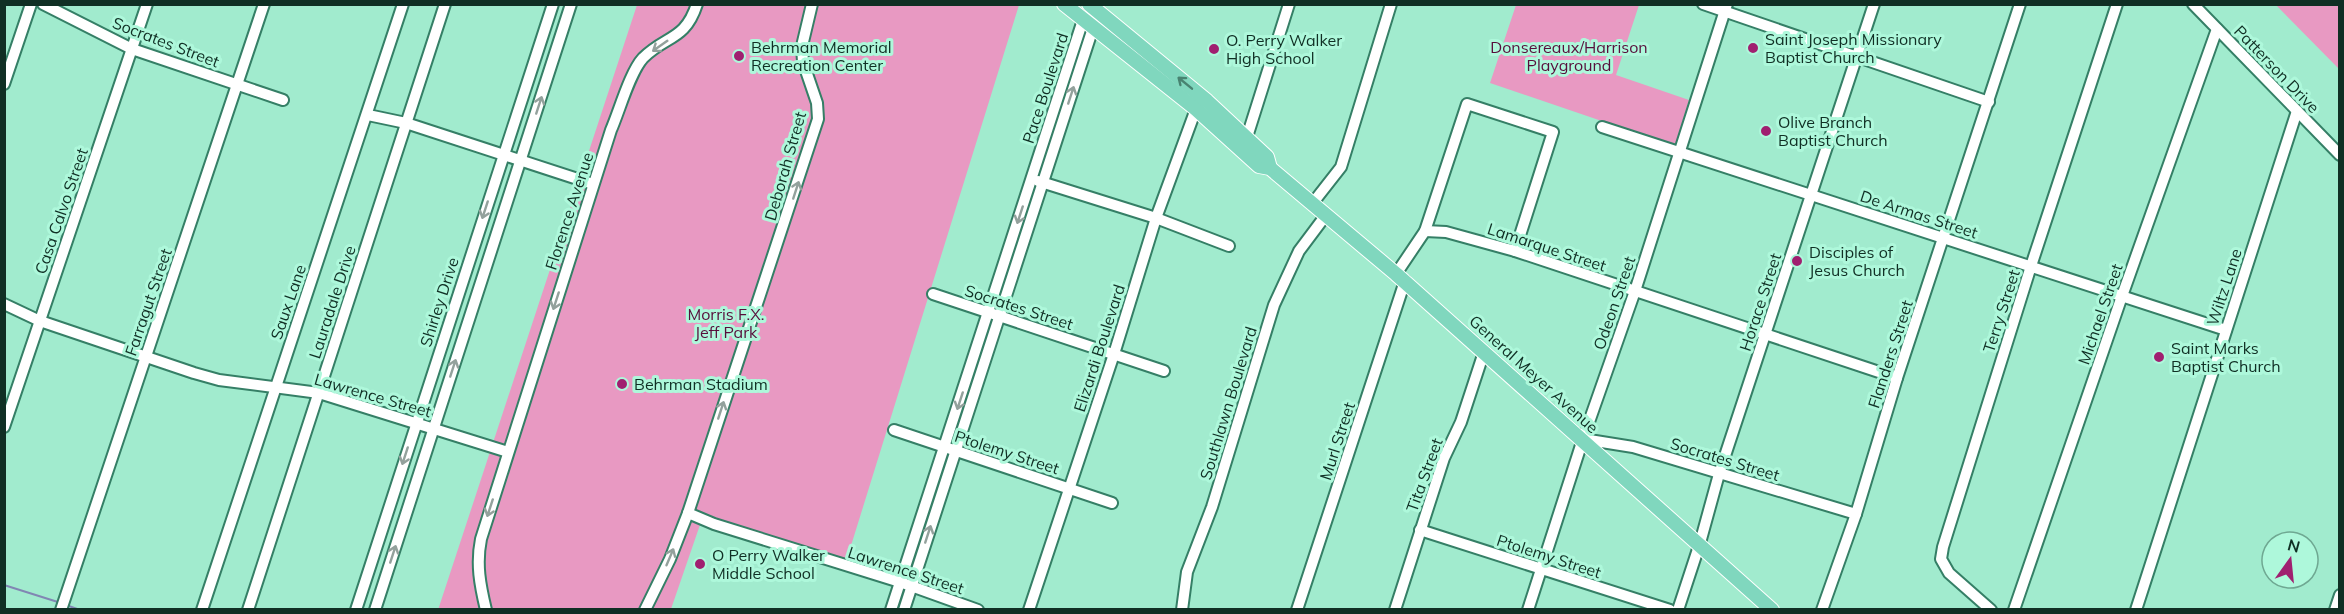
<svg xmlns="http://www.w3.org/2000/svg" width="2344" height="614" viewBox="0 0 2344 614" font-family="Mulish,sans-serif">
<rect width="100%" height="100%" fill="#a1ebce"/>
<!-- green -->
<g fill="#e899c2">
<polygon points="637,5 1019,5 845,565 702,519 671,609 438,610"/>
<polygon points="1516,5 1639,5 1616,75 1689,100 1675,146 1490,83"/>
<polygon points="2276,5 2339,5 2339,69"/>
</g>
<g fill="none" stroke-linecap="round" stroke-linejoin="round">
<!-- stream -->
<g stroke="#8186b3" stroke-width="2">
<polyline points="4,585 61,603"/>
<polyline points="66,605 80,610"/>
</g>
<!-- minor casing -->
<g stroke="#357f66" stroke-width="14">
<g id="minor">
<polyline points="43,4 132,49 283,100"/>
<polyline points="1703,4 1989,102"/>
<polyline points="2193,4 2340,155"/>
<polyline points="4,84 31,4"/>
<polyline points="368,115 406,123 593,184"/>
<polyline points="1602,127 2226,330"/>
<polyline points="1241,142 1247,137 1289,4"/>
<polyline points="1038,181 1156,218 1229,246"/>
<polyline points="1312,204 1341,167 1391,4"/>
<polyline points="1425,231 1446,232 1515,251 1897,378"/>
<polyline points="1396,274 1425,231 1467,104 1553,132 1515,251"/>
<polyline points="933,294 1164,371"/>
<polyline points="4,304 40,321 194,373 219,380 319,393 508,452"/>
<polyline points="4,427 147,4"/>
<polyline points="894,430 1112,503"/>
<polyline points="1583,439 1633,447 1856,514"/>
<polyline points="688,513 714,524 900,582 978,610"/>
<polyline points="1420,530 1670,610"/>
<polyline points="61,610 264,4"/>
<polyline points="202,610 403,4"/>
<polyline points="248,610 445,4"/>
<polyline points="356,610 553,4"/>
<polyline points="375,610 571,4"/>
<path d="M486,610C480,585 476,564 481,539L611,130C619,112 630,72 643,58C666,35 685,41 697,4"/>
<polyline points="645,610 670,559 688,513 818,119 817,103 803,62 802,46 812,4"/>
<polyline points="891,610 1083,20 1087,15"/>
<polyline points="904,610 1093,28 1093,21"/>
<polyline points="1029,610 1114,354 1156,218 1196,109 1202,105"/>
<polyline points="1182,610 1187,572 1212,507 1274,305 1299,251 1326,215"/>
<polyline points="1297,610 1405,281"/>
<polyline points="1395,610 1444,458 1461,422 1484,352"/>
<polyline points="1528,610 1583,439 1635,291 1727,4"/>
<polyline points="1678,610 1700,543 1719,474 1874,4"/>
<polyline points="1822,610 1856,514 1897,378 2020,4"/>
<polyline points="1991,610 1949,573 1941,559 1943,547 2031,266 2117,4"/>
<polyline points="2014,610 2122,296 2217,29"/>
<polyline points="2136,610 2297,111"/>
<polyline points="2335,610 2340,595"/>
</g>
</g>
<!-- major casing -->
<g stroke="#fff" stroke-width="16">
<g id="major">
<polyline points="1064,4 1196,109 1259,166 1270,168 1396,274 1772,610"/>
<polyline points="1089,4 1207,101 1267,157 1270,168"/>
</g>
</g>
<!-- minor -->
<use href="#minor" stroke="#fff" stroke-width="10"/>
<!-- major -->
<use href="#major" stroke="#80d7be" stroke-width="14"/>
</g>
<!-- one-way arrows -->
<defs><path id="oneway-shaft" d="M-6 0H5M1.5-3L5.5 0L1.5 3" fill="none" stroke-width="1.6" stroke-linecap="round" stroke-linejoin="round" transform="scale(1.5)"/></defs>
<g stroke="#93a19c">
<use href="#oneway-shaft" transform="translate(660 46) rotate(145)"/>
<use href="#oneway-shaft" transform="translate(1071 95) rotate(-72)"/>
<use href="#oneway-shaft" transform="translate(539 105) rotate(-72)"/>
<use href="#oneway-shaft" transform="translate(796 190) rotate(-72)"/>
<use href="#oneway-shaft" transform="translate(485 210) rotate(108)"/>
<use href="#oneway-shaft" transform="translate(1020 215) rotate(108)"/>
<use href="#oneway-shaft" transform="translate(556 301) rotate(108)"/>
<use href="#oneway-shaft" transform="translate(453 368) rotate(-72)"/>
<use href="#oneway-shaft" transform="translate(960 401) rotate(108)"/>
<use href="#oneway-shaft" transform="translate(721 410) rotate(-72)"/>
<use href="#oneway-shaft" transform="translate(405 456) rotate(108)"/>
<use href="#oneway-shaft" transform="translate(490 508) rotate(108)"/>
<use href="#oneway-shaft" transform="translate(928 534) rotate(-72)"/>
<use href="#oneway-shaft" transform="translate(393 554) rotate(-72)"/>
<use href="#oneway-shaft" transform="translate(670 557) rotate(-67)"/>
</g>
<use stroke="#488371" href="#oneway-shaft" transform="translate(1185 83) rotate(-141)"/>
<!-- markers -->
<g fill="#a01f70" stroke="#aef8db" stroke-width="2">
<circle cx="1753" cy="48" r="6"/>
<circle cx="1214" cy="49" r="6"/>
<circle cx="739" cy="56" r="6"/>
<circle cx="1766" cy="131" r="6"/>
<circle cx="1797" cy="261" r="6"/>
<circle cx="2159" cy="357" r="6"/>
<circle cx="622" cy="384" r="6"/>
<circle cx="700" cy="564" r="6"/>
</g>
<g text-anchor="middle" stroke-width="6" stroke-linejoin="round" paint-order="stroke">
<!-- poi labels -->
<g font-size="16" fill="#102f24" stroke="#aef8db" text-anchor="start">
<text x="1765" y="45">Saint Joseph Missionary<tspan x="1765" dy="18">Baptist Church</tspan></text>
<text x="1226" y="46">O. Perry Walker<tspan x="1226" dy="18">High School</tspan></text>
<text x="751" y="53">Behrman Memorial<tspan x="751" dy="18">Recreation Center</tspan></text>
<text x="1778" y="128">Olive Branch<tspan x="1778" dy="18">Baptist Church</tspan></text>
<text x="1809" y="258">Disciples of<tspan x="1809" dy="18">Jesus Church</tspan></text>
<text x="2171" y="354">Saint Marks<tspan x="2171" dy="18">Baptist Church</tspan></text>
<text x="634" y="390">Behrman Stadium</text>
<text x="712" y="561">O Perry Walker<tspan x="712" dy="18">Middle School</tspan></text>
</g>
<!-- street labels -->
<g font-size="16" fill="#102f24" stroke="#aef8db">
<text transform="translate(166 42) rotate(21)" y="6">Socrates Street</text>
<text transform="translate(2277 69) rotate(46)" y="6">Patterson Drive</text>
<text transform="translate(1045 88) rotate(-72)" y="6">Pace Boulevard</text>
<text transform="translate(785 166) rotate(-74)" y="6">Deborah Street</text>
<text transform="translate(61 211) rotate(-71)" y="6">Casa Calvo Street</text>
<text transform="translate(569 211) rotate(-72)" y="6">Florence Avenue</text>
<text transform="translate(1919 214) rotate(18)" y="6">De Armas Street</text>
<text transform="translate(1547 247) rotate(18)" y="6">Lamarque Street</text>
<text transform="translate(2224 287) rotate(-72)" y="6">Wiltz Lane</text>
<text transform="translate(148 302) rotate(-71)" y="6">Farragut Street</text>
<text transform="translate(288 302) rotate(-71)" y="6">Saux Lane</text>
<text transform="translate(332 302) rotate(-72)" y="6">Lauradale Drive</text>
<text transform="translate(439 302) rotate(-72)" y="6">Shirley Drive</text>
<text transform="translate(1760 302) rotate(-72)" y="6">Horace Street</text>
<text transform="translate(1614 303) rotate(-71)" y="6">Odeon Street</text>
<text transform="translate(1019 307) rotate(18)" y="6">Socrates Street</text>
<text transform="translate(2001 311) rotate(-72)" y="6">Terry Street</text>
<text transform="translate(2100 314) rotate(-71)" y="6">Michael Street</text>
<text transform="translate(1099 348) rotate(-72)" y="6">Elizardi Boulevard</text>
<text transform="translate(1890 354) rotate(-72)" y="6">Flanders Street</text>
<text transform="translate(1534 374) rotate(42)" y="6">General Meyer Avenue</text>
<text transform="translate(373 395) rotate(16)" y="6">Lawrence Street</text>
<text transform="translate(1228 403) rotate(-73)" y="6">Southlawn Boulevard</text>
<text transform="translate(1337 441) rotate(-72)" y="6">Murl Street</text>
<text transform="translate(1007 452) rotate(18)" y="6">Ptolemy Street</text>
<text transform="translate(1725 459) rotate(17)" y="6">Socrates Street</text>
<text transform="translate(1424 475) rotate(-70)" y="6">Tita Street</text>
<text transform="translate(1549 556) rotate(18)" y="6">Ptolemy Street</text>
<text transform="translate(906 570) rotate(18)" y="6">Lawrence Street</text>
</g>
<!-- park labels -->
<g font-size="16" fill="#570e3b" stroke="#aef8db">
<text x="1569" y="53">Donsereaux/Harrison<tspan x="1569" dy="18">Playground</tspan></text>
<text x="726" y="320">Morris F.X.<tspan x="726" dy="18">Jeff Park</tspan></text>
</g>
</g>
<!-- border -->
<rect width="2344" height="614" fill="none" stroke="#102f24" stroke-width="12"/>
<!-- north arrow -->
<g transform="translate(2290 560) rotate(15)"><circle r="28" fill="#aef8db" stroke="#6fa892" stroke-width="1.5"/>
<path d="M0-4.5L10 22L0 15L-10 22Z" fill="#a01f70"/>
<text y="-9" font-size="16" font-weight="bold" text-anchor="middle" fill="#102f24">N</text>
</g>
</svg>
